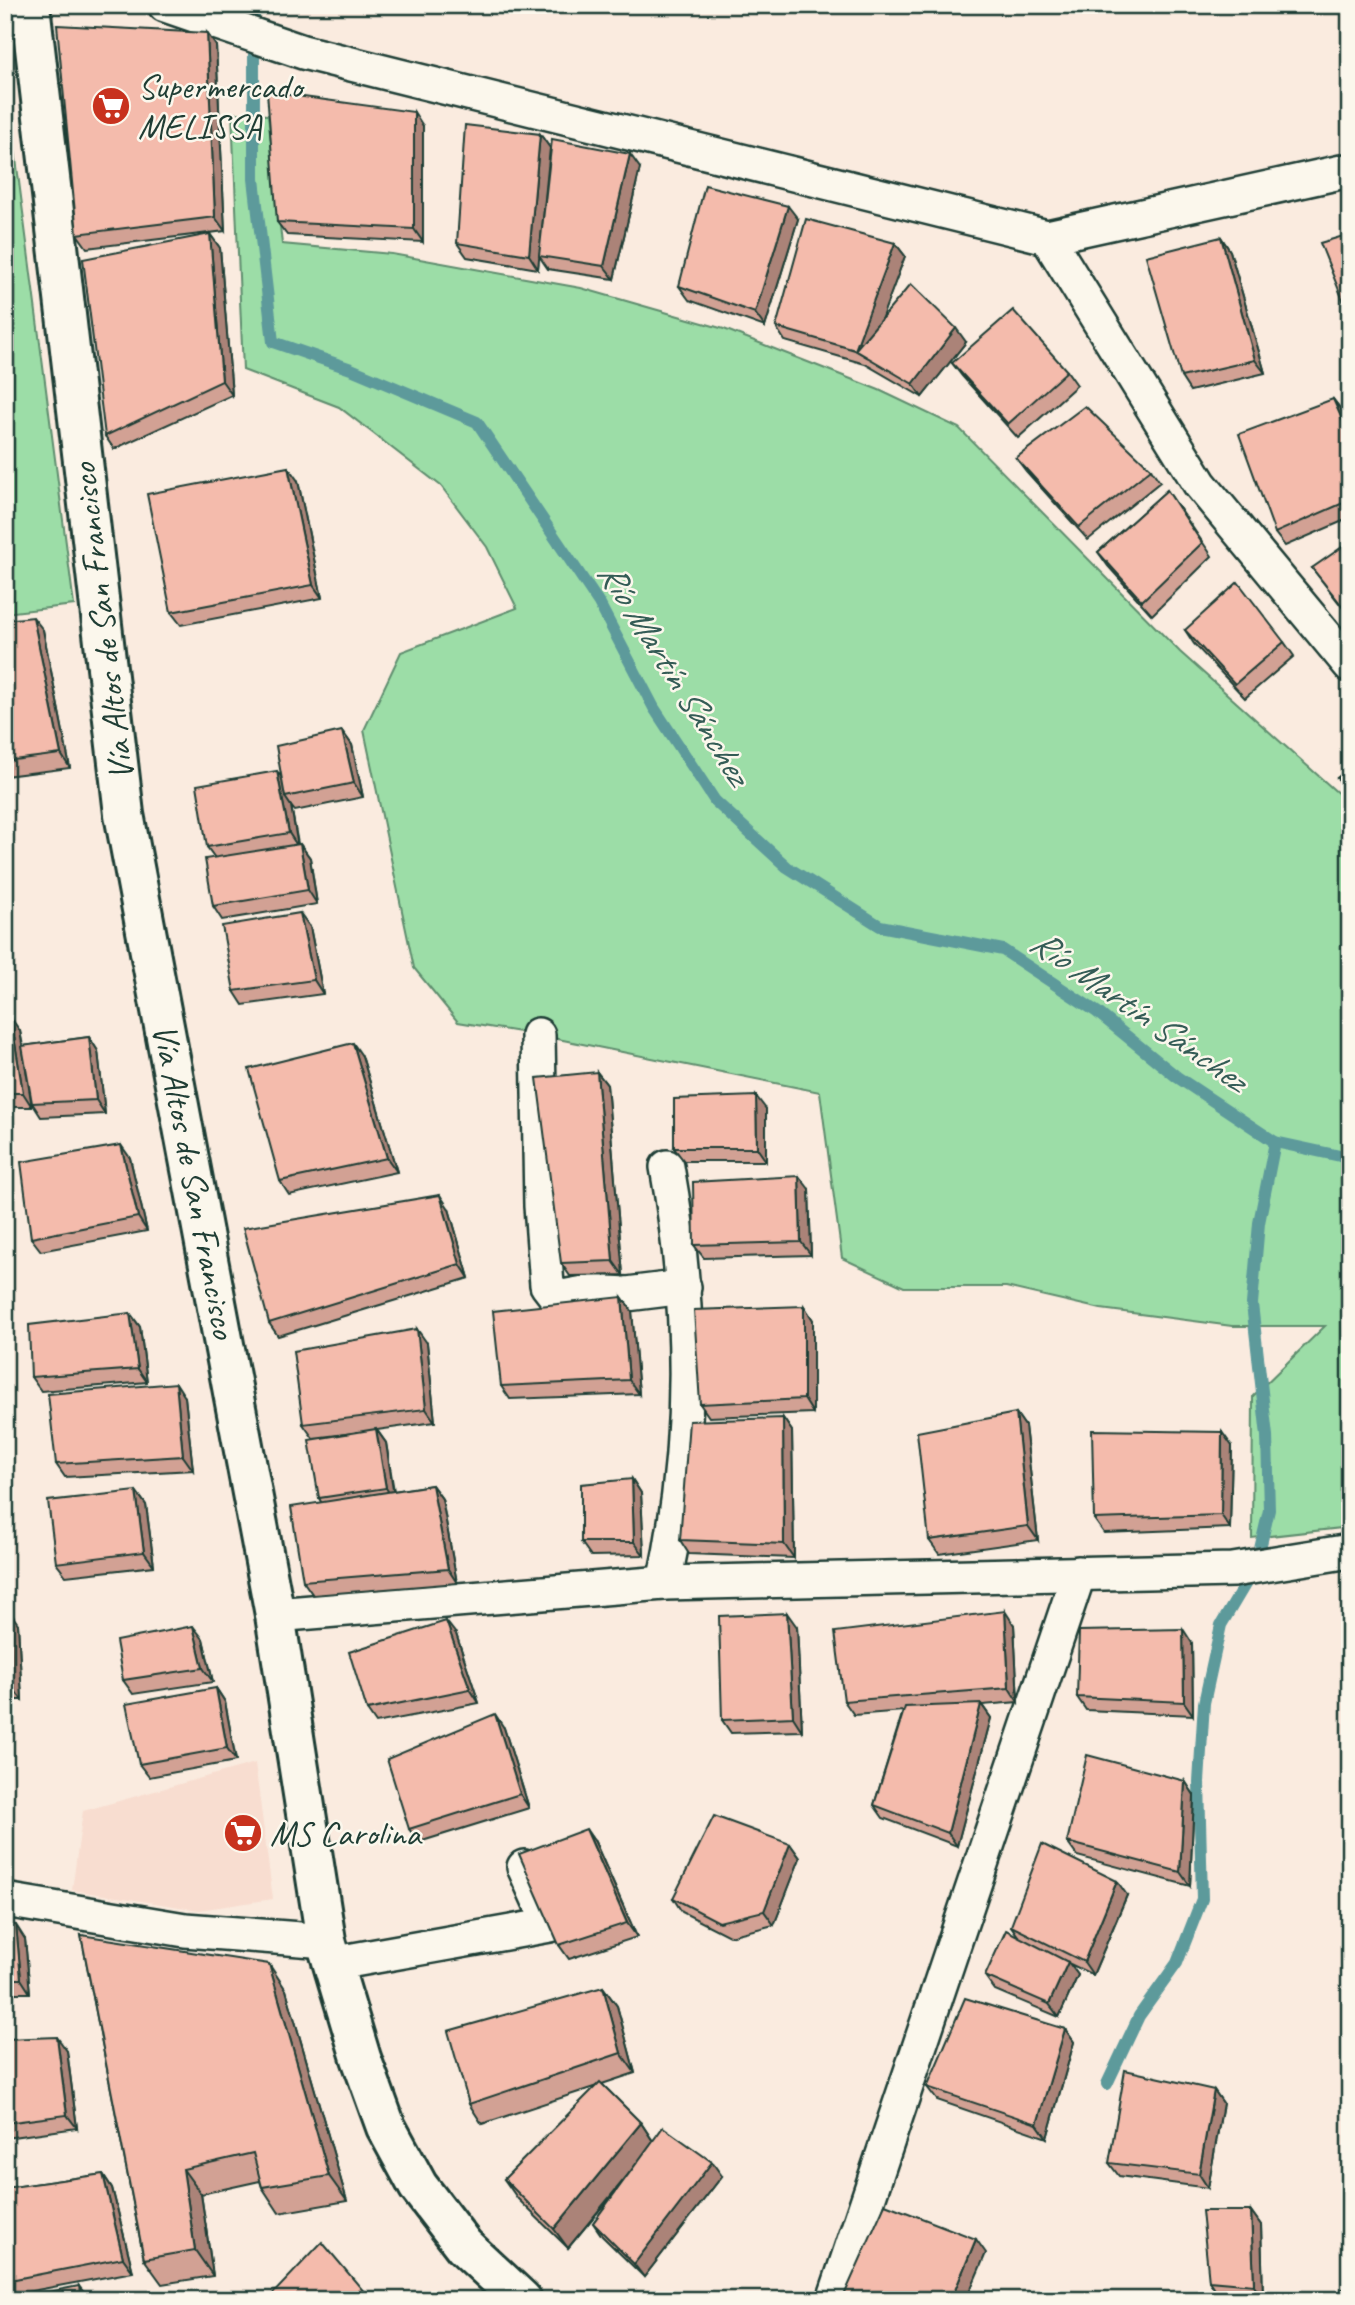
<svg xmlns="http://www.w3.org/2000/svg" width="1355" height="2305" viewBox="0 0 1355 2305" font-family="Caveat,sans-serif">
<rect width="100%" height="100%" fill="#faebdf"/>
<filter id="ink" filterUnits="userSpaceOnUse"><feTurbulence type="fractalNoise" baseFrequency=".0143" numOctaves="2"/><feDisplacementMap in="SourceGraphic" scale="14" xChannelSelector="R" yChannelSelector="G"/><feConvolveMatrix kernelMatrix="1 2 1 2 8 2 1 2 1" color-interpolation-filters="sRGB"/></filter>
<g filter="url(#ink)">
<!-- built -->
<polygon fill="#f8ddd0" points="255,1763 273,1899 199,1910 72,1890 83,1811"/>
<!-- green -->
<g fill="#9cdda7" stroke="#5e8d6e" stroke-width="2">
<polygon points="5,74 74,605 5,613"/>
<polygon points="232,113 268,115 282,244 392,254 581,288 724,329 879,390 959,428 1180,652 1350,804 1350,1527 1252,1538 1253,1396 1325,1326 1232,1326 1101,1309 1006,1287 904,1287 842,1258 820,1092 538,1035 458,1022 414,968 364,730 401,652 517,608 487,547 441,486 339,407 243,370"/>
</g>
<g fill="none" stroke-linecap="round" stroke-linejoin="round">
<!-- stream -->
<g stroke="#5d9a9b" stroke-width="12">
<polyline points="254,5 254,179 273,342 351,369 477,422 599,603 654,708 715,801 787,867 880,926 1003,950 1097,1012 1177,1077 1275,1142 1340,1156 1350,1152"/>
<polyline points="1107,2084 1139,2016 1177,1963 1202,1899 1199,1782 1204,1703 1221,1625 1256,1566 1269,1510 1267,1436 1252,1304 1259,1223 1275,1142"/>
</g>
<!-- street casing -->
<g stroke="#1f3d34" stroke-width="38">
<g id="street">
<polyline points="165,5 303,52 1047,237 1350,170"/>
<polyline points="1047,237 1200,484 1350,665"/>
<polyline points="538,1035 541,1206 547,1285 557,1298 590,1292 627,1294 684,1287"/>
<path d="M664,1583C694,1445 692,1305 667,1167"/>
<polyline points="275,1615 664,1583 1233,1570 1350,1551"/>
<polyline points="5,1900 185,1930 326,1941"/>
<polyline points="331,1964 550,1925 524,1867"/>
<polyline points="834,2300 1079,1573"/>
</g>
</g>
<!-- secondary casing -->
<g stroke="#1f3d34" stroke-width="44">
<polyline id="secondary" points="30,5 124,814 275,1615 326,1941 361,2058 386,2127 418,2186 464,2246 522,2300"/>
</g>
<!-- street -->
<use href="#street" stroke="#fbf7ec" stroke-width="33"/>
<!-- secondary -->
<use href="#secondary" stroke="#fbf7ec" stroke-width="38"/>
</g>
<!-- wall -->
<g fill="#d2a194" stroke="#1f3d34" stroke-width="2">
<polygon points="207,33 216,46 225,231 87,248 77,234"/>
<polygon points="423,126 423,242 287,235 277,222"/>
<polygon points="540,134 550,148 544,214 640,168 614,279 548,269 539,256 538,269 467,257 457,243"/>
<polygon points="798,219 765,327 689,300 679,286"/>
<polygon points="210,234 220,248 232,395 114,449 105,436"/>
<polygon points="1221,237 1230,251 1265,373 1190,391 1181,377"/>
<polygon points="895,243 905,256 881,319 966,342 922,397 865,364 785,341 776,327"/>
<polygon points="952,363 1067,371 1077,385 1018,438 962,376"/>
<polygon points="1333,399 1343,412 1350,428 1350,518 1285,546 1275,533"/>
<polygon points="1016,458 1151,469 1160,482 1088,540 1026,471"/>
<polygon points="298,481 322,598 181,625 171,612"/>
<polygon points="1167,490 1212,556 1152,615 1108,566 1098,552"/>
<polygon points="1350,550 1350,617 1312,568"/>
<polygon points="5,620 43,630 70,768 5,776"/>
<polygon points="1185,630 1284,642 1294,656 1245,698 1194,644"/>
<polygon points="342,731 352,745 363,797 295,811 291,806 298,844 300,844 310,858 317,904 222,920 213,906 215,858 207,847 281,777"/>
<polygon points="1350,768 1350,794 1337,778"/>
<polygon points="310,927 323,994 243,1005 234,991"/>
<polygon points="5,1018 20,1031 23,1046 89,1037 98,1051 105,1114 41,1117 32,1103 32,1107 5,1107"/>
<polygon points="362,1056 397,1172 289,1195 280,1181"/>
<polygon points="597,1072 607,1085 623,1275 570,1276 561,1263"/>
<polygon points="766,1109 766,1161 684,1161 674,1148"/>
<polygon points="130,1158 147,1231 41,1251 31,1238"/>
<polygon points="5,1175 9,1180 10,1255 5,1255"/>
<polygon points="809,1189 811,1255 704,1258 694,1245"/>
<polygon points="449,1209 469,1278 278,1336 269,1323"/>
<polygon points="622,1297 632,1311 639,1394 510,1399 501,1386"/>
<polygon points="804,1306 813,1320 813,1413 709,1417 700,1404"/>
<polygon points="130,1313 140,1327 147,1382 41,1391 31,1377"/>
<polygon points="427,1343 435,1422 377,1430 386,1443 394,1491 432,1485 442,1499 457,1583 313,1595 303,1581 321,1502 319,1498 362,1432 313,1438 303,1424"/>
<polygon points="185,1397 193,1470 65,1477 56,1464"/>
<polygon points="1016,1413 1025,1426 1038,1540 939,1554 929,1540"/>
<polygon points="783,1418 792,1431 794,1558 689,1554 680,1540"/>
<polygon points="1232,1446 1230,1528 1104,1533 1094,1519"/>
<polygon points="632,1479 641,1493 644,1555 591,1556 581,1542"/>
<polygon points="136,1491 146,1505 154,1566 66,1576 56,1563"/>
<polygon points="5,1610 18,1624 22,1700 5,1700"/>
<polygon points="1014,1625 1018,1702 982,1705 991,1718 957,1846 883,1818 874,1805 903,1711 854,1715 844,1701"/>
<polygon points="797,1627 802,1731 731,1733 722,1720"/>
<polygon points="456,1634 479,1703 376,1723 367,1710"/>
<polygon points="203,1639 213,1682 133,1694 123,1680"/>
<polygon points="1192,1643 1193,1715 1086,1710 1077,1697"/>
<polygon points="216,1688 225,1702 236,1761 149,1777 139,1764"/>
<polygon points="504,1728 529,1808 419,1842 409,1829"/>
<polygon points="1185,1781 1194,1795 1190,1886 1077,1856 1067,1842"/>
<polygon points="595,1842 637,1937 569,1959 559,1945"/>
<polygon points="790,1844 800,1858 774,1925 729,1936 682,1912 673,1898"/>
<polygon points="1127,1895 1093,1975 1070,1964 1078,1975 1059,2017 995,1990 985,1976 1018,1936 1011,1926"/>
<polygon points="5,1924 25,1939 30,1993 5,1993"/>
<polygon points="81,1935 286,1990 347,2201 279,2213 262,2187 260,2181 201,2194 213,2276 162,2284 144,2259"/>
<polygon points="603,1987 617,2006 635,2073 602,2084 641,2123 653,2141 722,2176 644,2277 602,2236 593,2223 625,2179 568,2248 518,2199 504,2179 597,2086 482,2124 469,2104"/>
<polygon points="1065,2029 1074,2042 1047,2138 937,2100 927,2087"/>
<polygon points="5,2039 67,2051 77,2128 5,2138"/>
<polygon points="1214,2090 1223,2103 1208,2188 1119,2176 1109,2163"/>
<polygon points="103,2174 112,2188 133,2272 5,2296 5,2188"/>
<polygon points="1251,2211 1261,2225 1263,2298 1218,2294 1209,2281"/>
</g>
<!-- shaded-wall -->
<g fill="#ab8378" stroke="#1f3d34" stroke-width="2">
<polygon points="207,33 216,46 225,231 215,217"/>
<polygon points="414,112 423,126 423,242 414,229"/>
<polygon points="540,134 550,148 538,269 529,255"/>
<polygon points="630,154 640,168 614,279 604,266"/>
<polygon points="788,206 798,219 765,327 755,313"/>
<polygon points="210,234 220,248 232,395 222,381"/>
<polygon points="1221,237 1230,251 1265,373 1255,360"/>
<polygon points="895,243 905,256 867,357 855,350"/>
<polygon points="956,328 966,342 922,397 913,384"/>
<polygon points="1333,399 1343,412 1350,428 1350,437"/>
<polygon points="288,467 298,481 322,598 313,585"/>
<polygon points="1350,601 1350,616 1344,608"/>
<polygon points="33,617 43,630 70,768 61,754"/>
<polygon points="342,731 352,745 363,797 354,783"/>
<polygon points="277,771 287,785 285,797 291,806 298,847 289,833"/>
<polygon points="300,844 310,858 317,904 308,890"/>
<polygon points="300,913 310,927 323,994 314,980"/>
<polygon points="11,1018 20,1031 32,1107 23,1093"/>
<polygon points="89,1037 98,1051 105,1114 96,1100"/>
<polygon points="353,1043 362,1056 397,1172 387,1158"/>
<polygon points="597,1072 607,1085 623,1275 613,1261"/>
<polygon points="756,1096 766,1109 766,1161 757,1148"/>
<polygon points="121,1145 130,1158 147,1231 138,1217"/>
<polygon points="5,1175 9,1180 10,1255 5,1248"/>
<polygon points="799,1176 809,1189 811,1255 801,1242"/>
<polygon points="440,1195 449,1209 469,1278 460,1264"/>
<polygon points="622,1297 632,1311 639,1394 629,1380"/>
<polygon points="804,1306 813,1320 813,1413 804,1399"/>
<polygon points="130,1313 140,1327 147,1382 138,1369"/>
<polygon points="417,1329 427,1343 435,1422 426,1409"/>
<polygon points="176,1383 185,1397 193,1470 183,1456"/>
<polygon points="1016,1413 1025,1426 1038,1540 1028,1526"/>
<polygon points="783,1418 792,1431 794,1558 784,1544"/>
<polygon points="376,1429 386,1443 395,1502 386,1488"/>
<polygon points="1222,1432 1232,1446 1230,1528 1221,1515"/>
<polygon points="632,1479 641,1493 644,1555 634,1542"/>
<polygon points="432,1485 442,1499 457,1583 448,1569"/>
<polygon points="136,1491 146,1505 154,1566 144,1552"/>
<polygon points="9,1610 18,1624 22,1700 12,1687"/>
<polygon points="1005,1611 1014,1625 1018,1702 1009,1688"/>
<polygon points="787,1613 797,1627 802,1731 793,1717"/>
<polygon points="446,1621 456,1634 479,1703 470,1689"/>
<polygon points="193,1626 203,1639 213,1682 203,1668"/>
<polygon points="1183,1629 1192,1643 1193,1715 1184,1702"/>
<polygon points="216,1688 225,1702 236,1761 227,1748"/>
<polygon points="981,1704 991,1718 957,1846 948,1833"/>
<polygon points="495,1714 504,1728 529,1808 520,1794"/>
<polygon points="1185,1781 1194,1795 1190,1886 1180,1872"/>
<polygon points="586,1829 595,1842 637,1937 627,1923"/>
<polygon points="790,1844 800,1858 774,1925 764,1911"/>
<polygon points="1117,1881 1127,1895 1093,1975 1084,1962"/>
<polygon points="16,1925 25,1939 30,1993 21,1979"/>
<polygon points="1068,1962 1078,1975 1059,2017 1049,2004"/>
<polygon points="269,1964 286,1990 347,2201 329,2176"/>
<polygon points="603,1987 617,2006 635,2073 621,2053"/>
<polygon points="1065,2029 1074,2042 1047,2138 1037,2124"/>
<polygon points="57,2037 67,2051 77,2128 67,2115"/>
<polygon points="1214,2090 1223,2103 1208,2188 1199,2174"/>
<polygon points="641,2123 654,2143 568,2248 554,2229"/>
<polygon points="712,2162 722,2176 644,2277 634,2264"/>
<polygon points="183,2169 201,2194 213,2276 195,2250"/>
<polygon points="103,2174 112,2188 133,2272 123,2258"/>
<polygon points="1251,2211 1261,2225 1263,2298 1254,2285"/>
<polygon points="976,2239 986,2253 966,2300 951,2300"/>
<polygon points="79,2286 89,2299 89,2300 81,2300"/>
</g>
<!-- building -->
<g fill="#f4bbac" stroke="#1f3d34" stroke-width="2">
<polygon points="57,25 207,33 215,217 77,234"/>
<polygon points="267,92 414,112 414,229 277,222"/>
<polygon points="465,125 540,134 529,255 457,243"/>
<polygon points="552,139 630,154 604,266 539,256"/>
<polygon points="705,185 788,206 755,313 679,286"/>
<polygon points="806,219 895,243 855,350 911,284 956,328 913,384 855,350 776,327"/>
<polygon points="210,234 222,381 105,436 83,259"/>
<polygon points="1350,234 1350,309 1347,310 1320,243"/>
<polygon points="1221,237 1255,360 1181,377 1146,256"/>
<polygon points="1013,310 1067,371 1008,424 952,363"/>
<polygon points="1333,399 1350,437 1350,500 1275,533 1239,434"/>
<polygon points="1085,406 1151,469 1079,527 1016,458"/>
<polygon points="288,467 313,585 171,612 147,494"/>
<polygon points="1167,490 1202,543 1142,601 1098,552"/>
<polygon points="1345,545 1350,550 1350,601 1344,608 1312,568"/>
<polygon points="1238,582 1284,642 1235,684 1185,630"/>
<polygon points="33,617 61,754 5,761 5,620"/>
<polygon points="342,731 354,783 285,797 276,746"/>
<polygon points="1350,768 1350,790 1337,778"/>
<polygon points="277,771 289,833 207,847 197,785"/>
<polygon points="300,844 308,890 213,906 205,859"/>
<polygon points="300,913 314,980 234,991 222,926"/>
<polygon points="5,1018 11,1018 23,1093 5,1093"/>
<polygon points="89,1037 96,1100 32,1103 22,1046"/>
<polygon points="353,1043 387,1158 280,1181 249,1069"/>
<polygon points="597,1072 613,1261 561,1263 537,1078"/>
<polygon points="756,1096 757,1148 674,1148 674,1099"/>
<polygon points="121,1145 138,1217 31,1238 21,1162"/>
<polygon points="799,1176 801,1242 694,1245 693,1182"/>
<polygon points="440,1195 460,1264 269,1323 243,1228"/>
<polygon points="622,1297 629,1380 501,1386 493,1311"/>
<polygon points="804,1306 804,1399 700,1404 694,1310"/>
<polygon points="130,1313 138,1369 31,1377 29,1325"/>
<polygon points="417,1329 426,1409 303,1424 293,1351"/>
<polygon points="176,1383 183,1456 56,1464 48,1394"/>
<polygon points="1016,1413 1028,1526 929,1540 917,1432"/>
<polygon points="783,1418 784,1544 680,1540 689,1421"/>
<polygon points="376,1429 386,1488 319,1498 309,1440"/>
<polygon points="1092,1430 1222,1432 1221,1515 1094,1519"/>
<polygon points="632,1479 634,1542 581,1542 581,1484"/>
<polygon points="432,1485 448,1569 303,1581 291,1507"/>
<polygon points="136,1491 144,1552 56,1563 48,1501"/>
<polygon points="5,1610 9,1610 12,1687 5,1687"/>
<polygon points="1005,1611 1009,1688 844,1701 835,1632"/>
<polygon points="787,1613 793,1717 722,1720 719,1616"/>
<polygon points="446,1621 470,1689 367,1710 349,1652"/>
<polygon points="193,1626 203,1668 123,1680 116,1641"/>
<polygon points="1183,1629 1184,1702 1077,1697 1079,1631"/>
<polygon points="216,1688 227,1748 139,1764 126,1704"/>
<polygon points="981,1704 948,1833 874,1805 905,1707"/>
<polygon points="495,1714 520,1794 409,1829 387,1759"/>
<polygon points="1087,1755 1185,1781 1180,1872 1067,1842"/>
<polygon points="714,1816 790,1844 764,1911 719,1922 673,1898"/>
<polygon points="586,1829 627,1923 559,1945 519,1854"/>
<polygon points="1042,1844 1117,1881 1084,1962 1011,1926"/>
<polygon points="5,1924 16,1925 21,1979 5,1979"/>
<polygon points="1006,1930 1068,1962 1049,2004 985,1976"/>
<polygon points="81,1935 269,1964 329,2176 262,2187 253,2153 183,2169 195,2250 144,2259"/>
<polygon points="603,1987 621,2053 469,2104 448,2031"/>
<polygon points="965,1998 1065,2029 1037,2124 927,2087"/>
<polygon points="57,2037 67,2115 5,2123 5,2039"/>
<polygon points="1125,2070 1214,2090 1199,2174 1109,2163"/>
<polygon points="600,2082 641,2123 554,2229 504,2179"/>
<polygon points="663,2127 712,2162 634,2264 593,2223"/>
<polygon points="103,2174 123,2258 5,2281 5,2188"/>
<polygon points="885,2204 976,2239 951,2300 842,2300"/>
<polygon points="1202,2211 1251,2211 1254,2285 1209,2281"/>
<polygon points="322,2242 371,2300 267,2300"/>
<polygon points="79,2286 81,2300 8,2300"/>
<polygon points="1350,2288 1350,2300 1343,2300 1342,2289"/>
</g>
</g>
<!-- icons -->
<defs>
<g id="supermarket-disc" transform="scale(2.0125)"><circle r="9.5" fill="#c8321e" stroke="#fbf7ec"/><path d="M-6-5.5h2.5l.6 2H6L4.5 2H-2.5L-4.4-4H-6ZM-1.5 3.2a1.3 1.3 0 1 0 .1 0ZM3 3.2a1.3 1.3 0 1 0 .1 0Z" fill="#fff"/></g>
</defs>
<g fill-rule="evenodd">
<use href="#supermarket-disc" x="111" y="106"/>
<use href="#supermarket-disc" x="243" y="1833"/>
</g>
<g text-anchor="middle" stroke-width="5" stroke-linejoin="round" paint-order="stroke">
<!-- poi labels -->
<g font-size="35" fill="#1f3d34" stroke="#fbf7ec" text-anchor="start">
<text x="138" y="98">Supermercado<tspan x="138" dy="40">MELISSA</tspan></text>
<text x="270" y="1845">MS Carolina</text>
</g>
<!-- street labels -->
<g font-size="35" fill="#1f3d34" stroke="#fbf7ec">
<text transform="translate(102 622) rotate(-97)" y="12">Vía Altos de San Francisco</text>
<text transform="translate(195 1181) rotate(79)" y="12">Vía Altos de San Francisco</text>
</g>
<!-- water labels -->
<g font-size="37" font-style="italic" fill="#345c56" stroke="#fbf7ec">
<text transform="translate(675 672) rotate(58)" y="13">Río Martín Sánchez</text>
<text transform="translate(1139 1009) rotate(35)" y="13">Río Martín Sánchez</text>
</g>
</g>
<!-- margin -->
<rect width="1355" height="2305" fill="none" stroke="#fbf7ec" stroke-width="28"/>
<rect x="14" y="14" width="1327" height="2277" fill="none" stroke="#1f3d34" stroke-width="2.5" filter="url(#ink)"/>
</svg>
